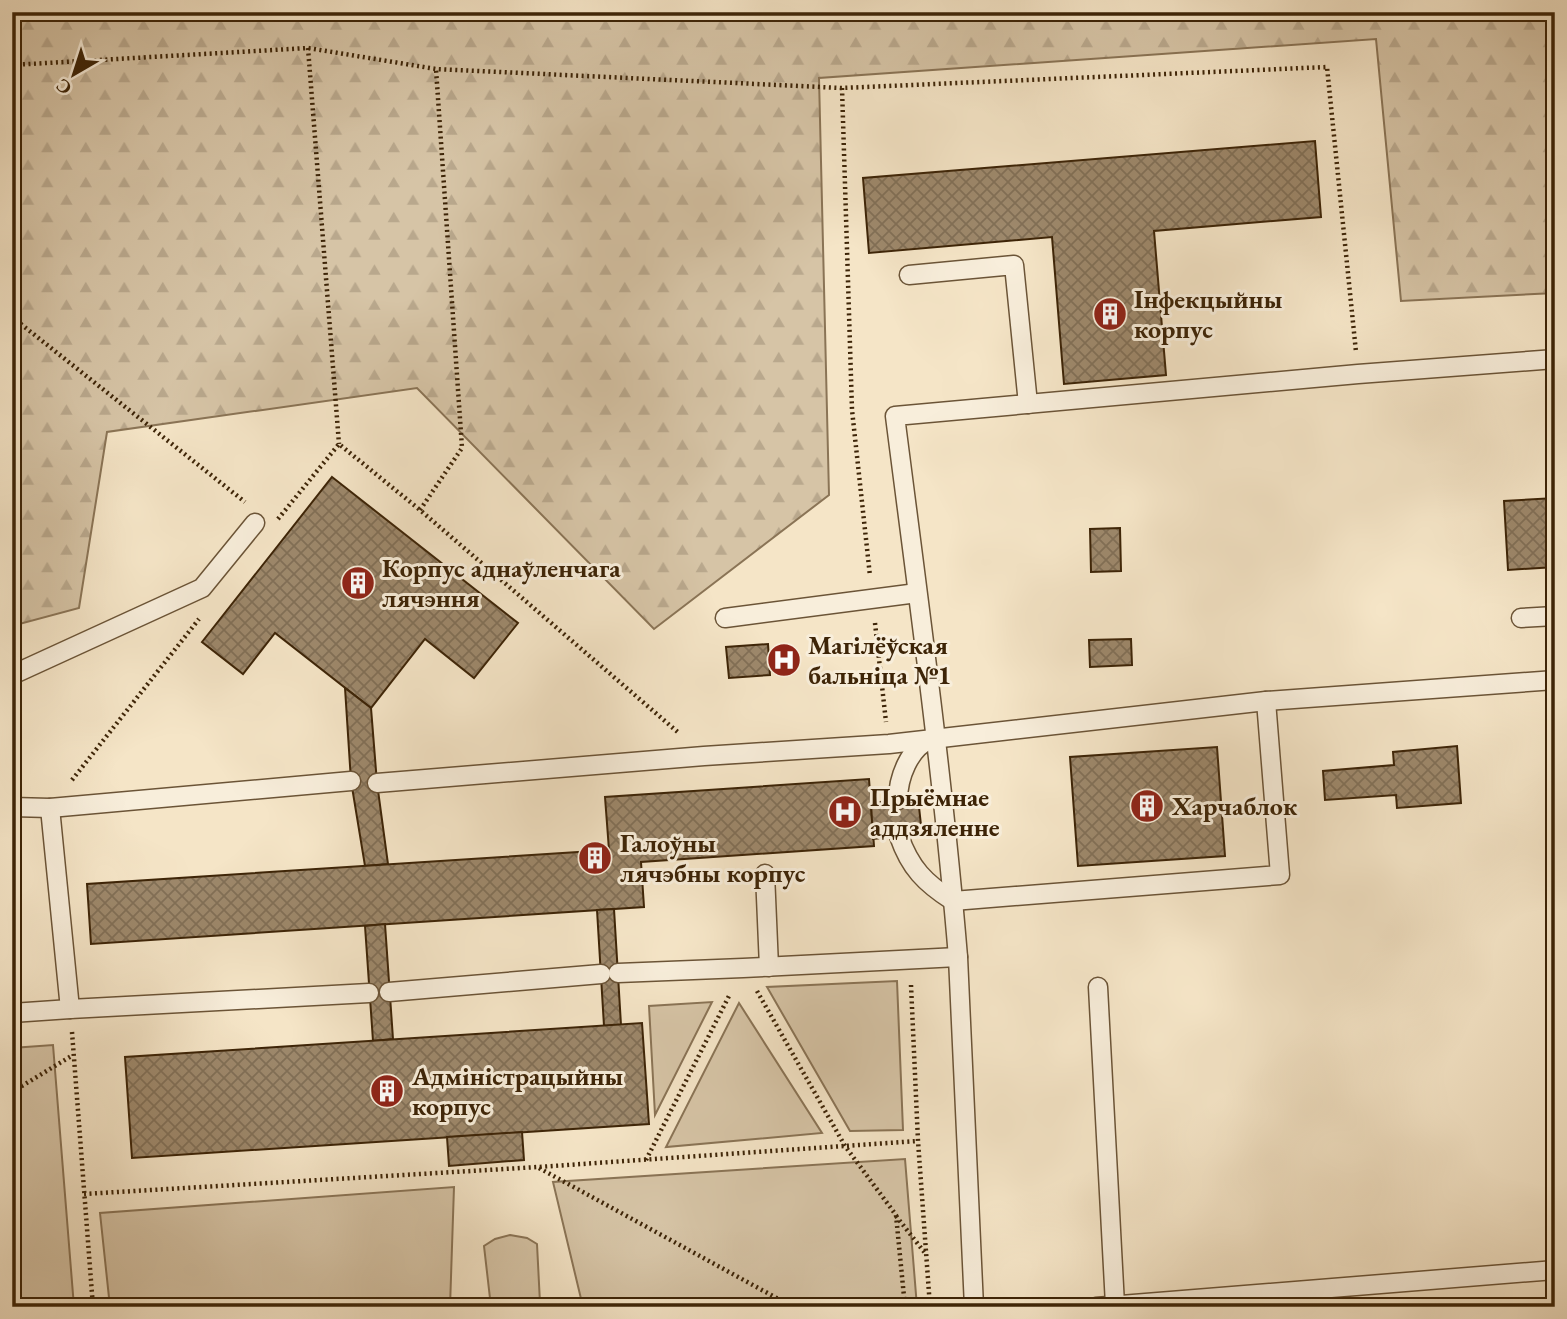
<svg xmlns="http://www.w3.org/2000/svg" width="1567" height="1319" viewBox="0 0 1567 1319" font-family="'EB Garamond',serif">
<defs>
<pattern id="forest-firs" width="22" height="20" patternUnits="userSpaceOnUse" patternTransform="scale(1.75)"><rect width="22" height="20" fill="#d6c4a6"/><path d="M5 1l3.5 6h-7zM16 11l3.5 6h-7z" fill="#b9a88d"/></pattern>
<pattern id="building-cross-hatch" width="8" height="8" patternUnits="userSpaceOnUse" patternTransform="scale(1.75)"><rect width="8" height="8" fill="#9d886b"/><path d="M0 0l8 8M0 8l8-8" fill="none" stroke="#816f56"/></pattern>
</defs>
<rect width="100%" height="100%" fill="#f5e5c7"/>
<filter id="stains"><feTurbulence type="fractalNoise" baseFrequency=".00286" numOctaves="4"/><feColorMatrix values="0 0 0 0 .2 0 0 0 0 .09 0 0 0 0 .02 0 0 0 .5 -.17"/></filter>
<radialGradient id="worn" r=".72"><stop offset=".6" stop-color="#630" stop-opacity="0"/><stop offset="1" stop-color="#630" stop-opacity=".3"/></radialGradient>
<!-- grass -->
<g fill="#d6c4a6" stroke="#8a7456" stroke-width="2">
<polygon points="897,981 903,1130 850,1131 767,987"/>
<polygon points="712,1002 655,1115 649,1006"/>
<polygon points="739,1003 822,1133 666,1147"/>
<polygon points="53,1045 74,1307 12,1307 12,1048"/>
<polygon points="905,1159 917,1307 583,1307 553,1182"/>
<polygon points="454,1187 450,1307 110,1307 100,1213"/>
<polygon points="510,1235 527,1238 537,1244 540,1303 491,1307 484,1246 495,1239"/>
</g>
<!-- forest -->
<polygon fill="url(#forest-firs)" stroke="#8a7456" stroke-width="2" points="12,12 1555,12 1555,293 1401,301 1376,39 819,78 829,495 654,629 417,388 107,432 79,608 12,626"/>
<!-- building -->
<g fill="url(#building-cross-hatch)" stroke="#3d2407" stroke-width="2">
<polygon points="1315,141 1321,217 1154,231 1166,375 1064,384 1052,237 869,253 863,178"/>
<polygon points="332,477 518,623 474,678 425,639 371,708 275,633 243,674 202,642"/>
<polygon points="1555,498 1555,567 1508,570 1504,501"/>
<polygon points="1120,528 1121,571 1091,572 1090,529"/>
<polygon points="1131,639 1132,665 1090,667 1089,640"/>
<polygon points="768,644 770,675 729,678 726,647"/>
<polygon points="345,688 371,708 377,783 388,864 365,866 351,781"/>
<polygon points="1457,746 1461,803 1397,808 1396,795 1325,800 1323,771 1394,765 1393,752"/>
<polygon points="1217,747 1225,856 1078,866 1070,757"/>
<polygon points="869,779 874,846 641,862 644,907 91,944 87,884 609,850 605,797"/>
<polygon points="918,798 922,834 873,839 871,803"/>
<polygon points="614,909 621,1025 604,1026 597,910"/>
<polygon points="385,924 393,1039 373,1041 365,926"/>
<polygon points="642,1023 649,1124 132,1158 125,1057"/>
<polygon points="522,1132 524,1160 449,1166 447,1137"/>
<rect x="12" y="1292" width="9" height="15"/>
</g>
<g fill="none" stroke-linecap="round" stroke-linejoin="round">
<!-- service casing -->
<g stroke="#6b5437" stroke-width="21">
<g id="service">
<polyline points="909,275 1014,265 1028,404"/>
<polyline points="725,618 917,593"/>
<polyline points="1521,618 1555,616"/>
<polyline points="12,675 202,588 255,523"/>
<polyline points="377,783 704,756 889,744 1266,701 1555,680"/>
<path d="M898,800C898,778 909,748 931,739"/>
<polyline points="12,807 50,808 351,781"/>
<polyline points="50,808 70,1009 369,993"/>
<path d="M899,836C910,868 925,883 953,901L1280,875L1266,701"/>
<polyline points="765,874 769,967"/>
<polyline points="618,973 743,968 958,957"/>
<polyline points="1098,987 1115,1305"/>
<polyline points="389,992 601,974"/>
<polyline points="12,1013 70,1009"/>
<path d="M974,1307L958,957C943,776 918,596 895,416L1358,374L1555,359"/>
<polyline points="1096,1307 1555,1270"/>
</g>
</g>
<!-- path -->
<g stroke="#3d2407" stroke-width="4.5" stroke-dasharray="2 3.5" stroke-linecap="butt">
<polyline points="308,48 339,444"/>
<polyline points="12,65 308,48 436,69 842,88 1327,67 1356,352"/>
<polyline points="842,88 852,410 870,576"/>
<polyline points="12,317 245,502"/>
<polyline points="420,510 462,448 436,69"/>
<polyline points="278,519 339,444 420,510 680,734"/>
<polyline points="875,623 886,722"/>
<polyline points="72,780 199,619"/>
<polyline points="911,985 918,1141 930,1307"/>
<polyline points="757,991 845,1146 896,1215 905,1307"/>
<polyline points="72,1032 93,1307"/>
<polyline points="12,1092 73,1055"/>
<polyline points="646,1160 730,994"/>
<polyline points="539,1168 793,1307"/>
<polyline points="84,1194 538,1167 918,1141"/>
<polyline points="896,1216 925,1253"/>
</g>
<!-- service -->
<use href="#service" stroke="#f8eedb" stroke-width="18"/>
</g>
<!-- icons -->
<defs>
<g id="building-disc" transform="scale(1.75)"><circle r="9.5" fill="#8f2418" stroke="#f8eedb"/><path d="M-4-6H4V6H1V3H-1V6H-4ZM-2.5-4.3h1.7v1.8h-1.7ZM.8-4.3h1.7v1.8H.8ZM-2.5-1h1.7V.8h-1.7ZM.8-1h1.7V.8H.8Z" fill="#fff"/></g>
<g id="hospital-disc" transform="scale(1.75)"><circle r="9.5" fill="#8f2418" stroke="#f8eedb"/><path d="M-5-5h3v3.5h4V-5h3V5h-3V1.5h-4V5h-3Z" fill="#fff"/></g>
</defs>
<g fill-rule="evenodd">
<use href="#building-disc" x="1110" y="314"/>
<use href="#building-disc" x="358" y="583"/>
<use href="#hospital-disc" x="784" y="660"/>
<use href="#building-disc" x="1147" y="806"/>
<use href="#hospital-disc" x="845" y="812"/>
<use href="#building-disc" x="595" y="858"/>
<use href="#building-disc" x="387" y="1091"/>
</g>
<g text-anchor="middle" stroke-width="6" stroke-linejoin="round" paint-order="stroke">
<!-- poi labels -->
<g font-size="26" font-weight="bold" fill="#3d2407" stroke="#f8eedb" text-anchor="start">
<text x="1134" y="308">Інфекцыйны<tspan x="1134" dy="30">корпус</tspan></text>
<text x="382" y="577">Корпус аднаўленчага<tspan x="382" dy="30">лячэння</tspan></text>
<text x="808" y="654">Магілёўская<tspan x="808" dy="30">бальніца №1</tspan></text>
<text x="870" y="806">Прыёмнае<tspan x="870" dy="30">аддзяленне</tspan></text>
<text x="1172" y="815">Харчаблок</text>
<text x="620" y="852">Галоўны<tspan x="620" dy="30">лячэбны корпус</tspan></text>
<text x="412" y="1085">Адміністрацыйны<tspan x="412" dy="30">корпус</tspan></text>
</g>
</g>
<!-- margin -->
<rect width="1567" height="1319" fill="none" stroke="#f5e5c7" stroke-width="42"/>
<rect x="14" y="14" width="1539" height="1291" fill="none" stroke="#3d2407" stroke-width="3.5"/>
<rect x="21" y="21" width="1525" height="1277" fill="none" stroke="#3d2407" stroke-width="2"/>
<!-- north arrow -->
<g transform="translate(74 74) rotate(219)" stroke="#f8eedb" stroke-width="5" paint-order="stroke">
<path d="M0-5L12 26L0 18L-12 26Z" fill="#3d2407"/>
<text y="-10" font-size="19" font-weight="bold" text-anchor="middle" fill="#3d2407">С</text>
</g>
<rect width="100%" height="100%" filter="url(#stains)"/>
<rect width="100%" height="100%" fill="url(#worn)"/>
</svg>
